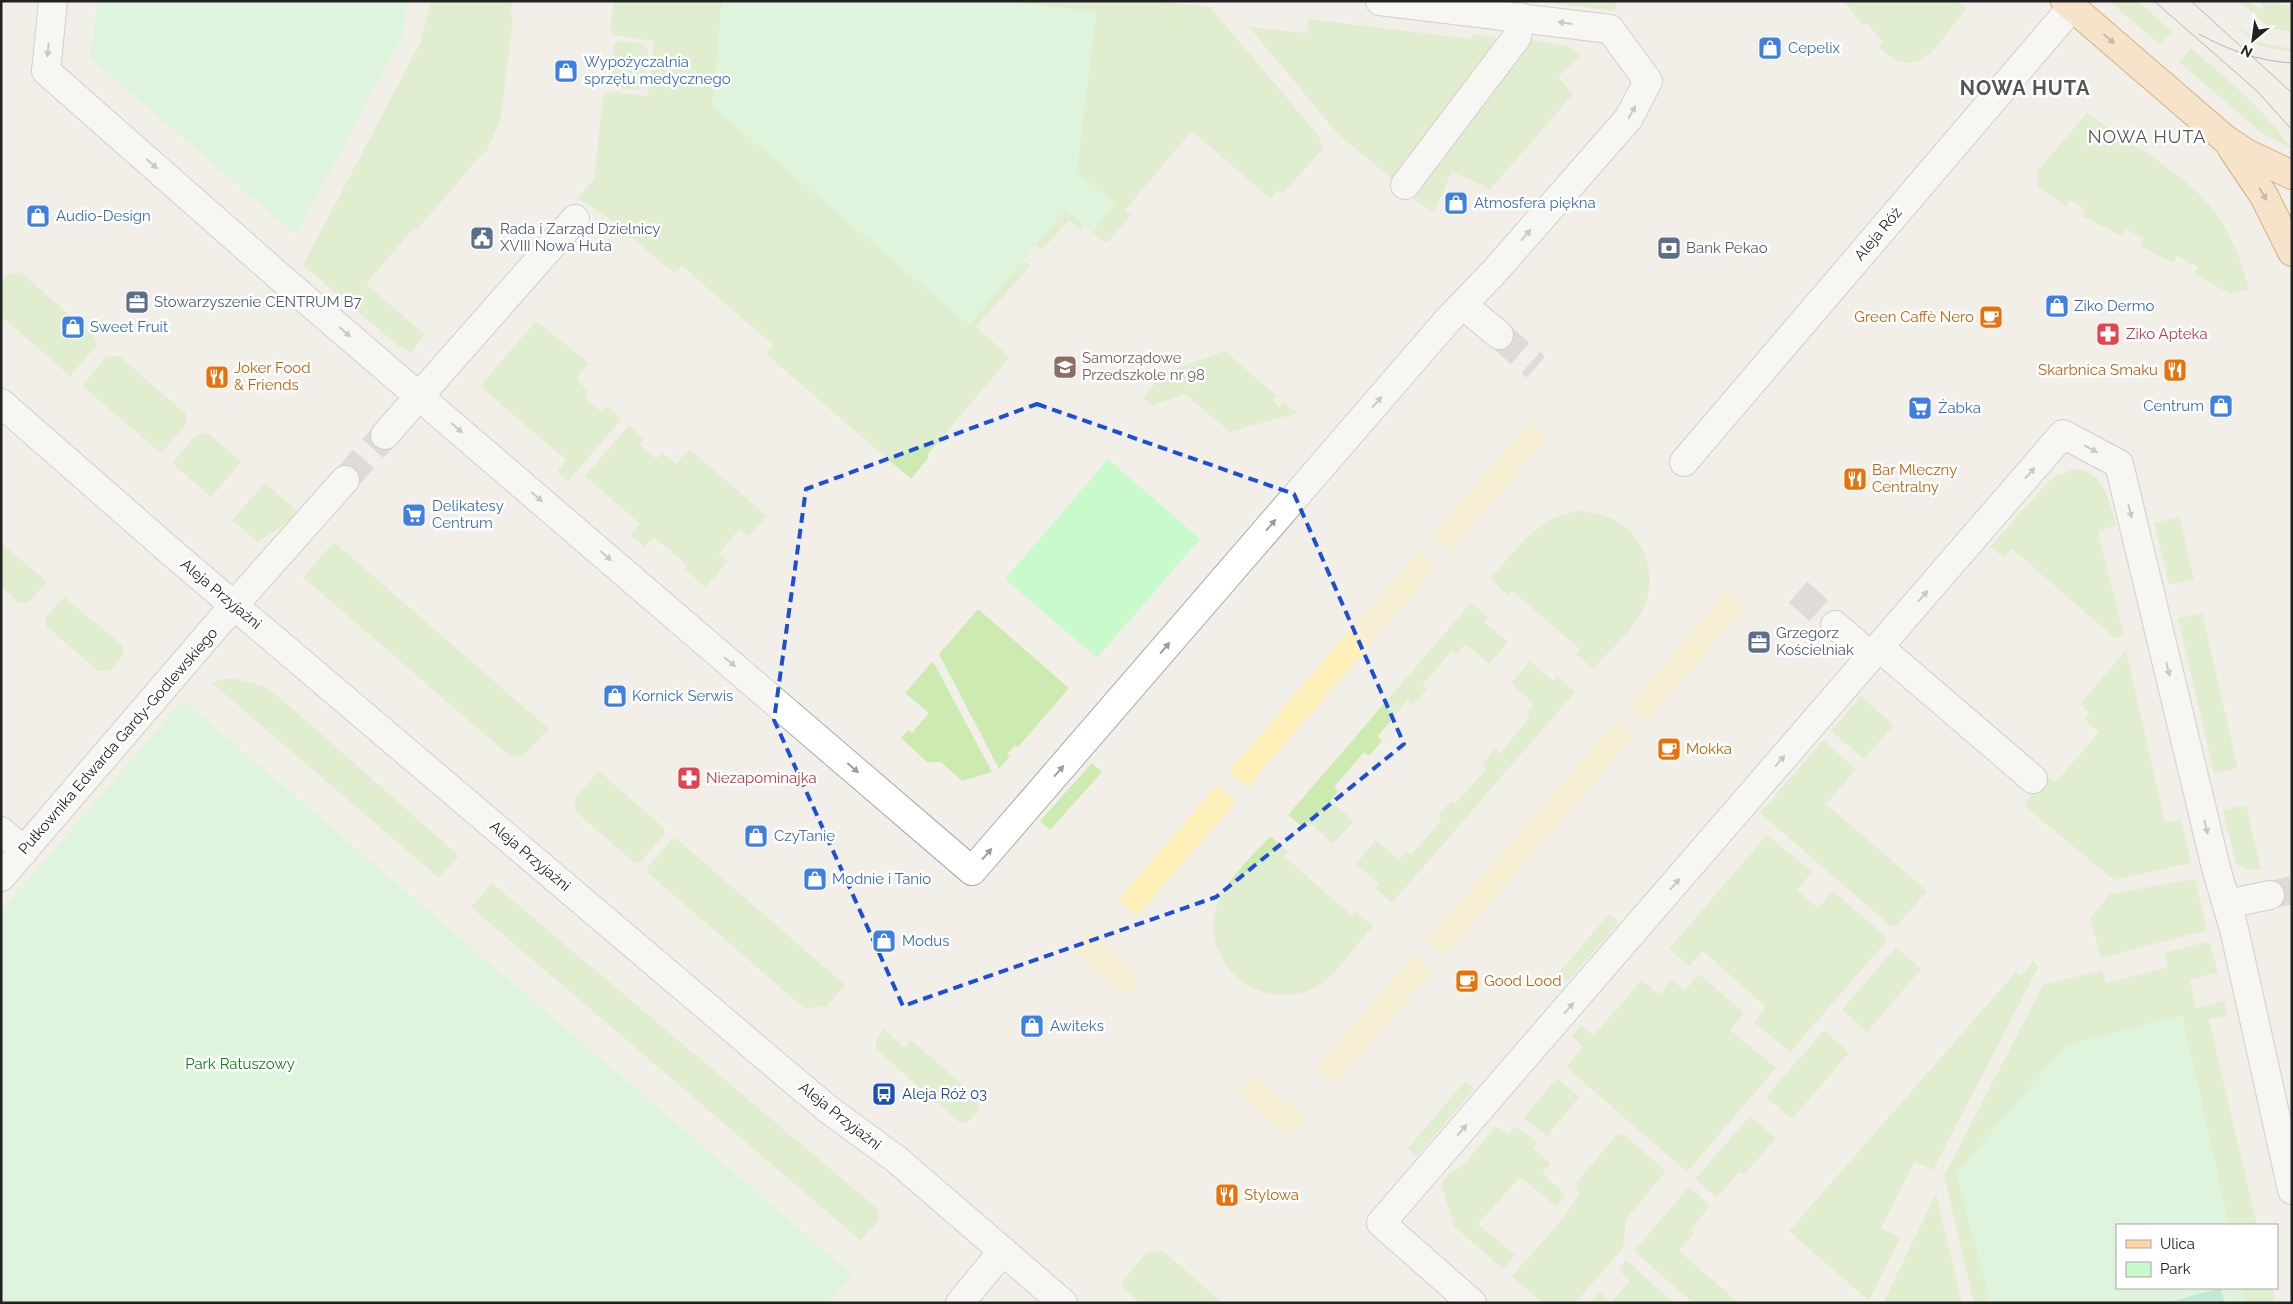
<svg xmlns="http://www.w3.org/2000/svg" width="2293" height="1304" viewBox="0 0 2293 1304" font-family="Raleway,sans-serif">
<rect width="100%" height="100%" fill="#f2efe9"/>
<!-- grass -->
<g fill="#cdebb0">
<polygon points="431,1 512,1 510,15 513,16 501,117 486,153 483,153 417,230 414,228 366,284 425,335 411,352 398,346 303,265 420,43"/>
<polygon points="614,1 1156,1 1210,7 1318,135 1323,149 1284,192 1277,191 1271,199 1192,131 1125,210 1131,215 1107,243 1084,226 1081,230 1069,220 1042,250 1027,238 1015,254 1030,266 976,327 1010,357 927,455 929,457 911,479 766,354 773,345 682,266 675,274 610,219 577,198 594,179 603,96 608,92 648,96 654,41 615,35 610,30"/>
<polygon points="1533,1 1616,1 1615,11"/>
<path d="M1844,1H1958L1966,9C1940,40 1919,88 1879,47L1883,42L1867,23L1863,26Z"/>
<polygon points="2109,1 2138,1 2172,32 2160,45"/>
<polygon points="2239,1 2250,1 2260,10 2264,6 2259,1 2281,1 2280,4 2292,7 2292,32 2270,28"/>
<polygon points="2226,17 2260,42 2292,49 2292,52 2259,46"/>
<polygon points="1309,19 1471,39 1472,34 1505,38 1395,182 1338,134 1249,27 1307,33"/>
<polygon points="1527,39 1570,47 1581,55 1558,77 1573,94 1490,190 1481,184 1452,172 1434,212 1420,204 1407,193"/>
<polygon points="619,41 643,44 648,49 643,85 638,90 614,88 610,82 614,45"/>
<path d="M2191,48C2227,79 2264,109 2291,148L2262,133L2179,62Z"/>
<path d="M2087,113C2124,139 2190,177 2215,212C2232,235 2242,262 2249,290L2231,294L2194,274L2198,267L2177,256L2173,263L2140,246L2143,238L2126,229L2122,236L2082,216L2085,209L2070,200L2066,207L2037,186L2038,170Z"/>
<polygon points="21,272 68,314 58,326 74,341 86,329 94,336 97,345 70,376 1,316 1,281 8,274"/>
<polygon points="536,321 589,363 576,379 589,392 585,397 601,412 607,406 622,419 568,481 557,472 566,460 480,386"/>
<polygon points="1225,351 1277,396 1273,401 1279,407 1284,402 1297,413 1230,432 1185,394 1152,406 1143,398 1165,372"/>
<polygon points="107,356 119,356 186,414 186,424 161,453 82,386"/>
<polygon points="629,425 644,439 640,444 656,459 662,453 676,464 689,449 767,516 748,536 739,529 719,553 728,561 706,587 684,569 687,565 654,537 645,547 630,535 640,524 585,476"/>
<polygon points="208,433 241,462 211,497 172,463 196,435"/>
<path d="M2075,469C2105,471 2109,502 2116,525L2098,532L2124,635L2115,638L2012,549L2004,558L1990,547L2046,484L2056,476Z"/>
<polygon points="265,483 298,512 290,521 258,542 232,520"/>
<path d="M1581,511C1595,513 1608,515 1621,524C1647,541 1658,581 1643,610C1631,632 1610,650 1593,669L1576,654L1580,649L1512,591L1508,596L1490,579C1516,550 1539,514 1581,511Z"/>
<polygon points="2179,517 2194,579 2169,585 2154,523"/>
<polygon points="334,542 549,729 523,756 511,757 303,577"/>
<polygon points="1,543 47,582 28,603 19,603 1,587"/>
<polygon points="64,597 122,645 124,654 109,671 98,671 46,626 46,617"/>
<polygon points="1471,603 1488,617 1484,622 1508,642 1489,664 1466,644 1457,654 1452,651 1422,685 1427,689 1413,705 1408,700 1378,736 1382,741 1369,756 1364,752 1334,787 1338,792 1330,801 1354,821 1333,844 1311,824 1305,829 1288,815"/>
<polygon points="978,609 1069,688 1018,747 1015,745 1007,754 1010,756 999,769 939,654"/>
<polygon points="2202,613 2238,768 2214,774 2178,618"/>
<polygon points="2126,650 2165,823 2181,819 2191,863 2114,880 2028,809 2025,802 2045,778 2050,777 2056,782 2099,732 2084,719 2090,713 2080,704"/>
<polygon points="933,661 992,772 962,781 941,762 927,762 901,738 908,730 912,733 929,713 905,693"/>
<polygon points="1530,661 1553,681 1557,676 1575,692 1392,903 1375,888 1379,883 1356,864 1376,840 1399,860 1407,851 1411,855 1442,820 1438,816 1451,801 1455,804 1486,769 1482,764 1495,749 1500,753 1530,717 1526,713 1534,704 1511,683"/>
<polygon points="233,678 262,686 284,701 459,856 439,878 211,682"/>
<polygon points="1861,696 1894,725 1864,759 1831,731"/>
<polygon points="1823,740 1856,769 1826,804 1927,891 1898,925 1892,927 1760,813"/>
<polygon points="1092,763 1102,772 1050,830 1040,821"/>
<polygon points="599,771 665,829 664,834 641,862 635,863 576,812 574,799"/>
<polygon points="2246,805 2261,869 2245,869 2236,863 2223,810"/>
<polygon points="1767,835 1812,872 1797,890 1818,908 1833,891 1884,935 1885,943 1790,1052 1754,1022 1766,1007 1703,951 1689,966 1669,949"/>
<path d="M1270,836L1288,852L1284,856L1351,915L1355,911L1373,926C1356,945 1340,971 1319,985C1268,1016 1203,970 1215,912C1221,883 1251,858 1270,836Z"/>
<polygon points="672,839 677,839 845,985 826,1007 804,1008 647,872 648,867"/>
<polygon points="2195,879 2207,930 2101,958 2090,918 2110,894"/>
<polygon points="492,883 878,1209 879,1220 861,1241 471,907"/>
<polygon points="1609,914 1619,922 1567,982 1557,975"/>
<polygon points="2209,941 2218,972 2190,980 2196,1008 2224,1001 2227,1015 2209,1020 2257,1225 2117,1225 2117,1288 2272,1288 2275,1303 1974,1303 1944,1176 2043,985 2102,970 2106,983 2168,967 2165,953"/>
<polygon points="1896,947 1921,969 1867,1032 1842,1010"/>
<polygon points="2033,961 2039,966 1933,1170 1915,1161 1881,1228 1900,1238 1869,1301 1789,1231 2016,972 2021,976"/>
<polygon points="1699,974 1744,1013 1730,1030 1776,1068 1687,1172 1566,1067 1583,1047 1572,1036 1581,1025 1594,1035 1642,980 1659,995 1672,980 1685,991"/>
<polygon points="884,1029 904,1047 911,1040 977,1097 980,1109 967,1123 959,1122 876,1049 876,1039"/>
<polygon points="1824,1030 1849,1053 1792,1119 1766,1097"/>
<polygon points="1557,1078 1579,1097 1547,1136 1523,1118"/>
<polygon points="1465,1081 1474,1089 1417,1156 1408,1148"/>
<polygon points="1750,1116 1776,1138 1744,1175 1739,1172 1717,1198 1695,1179"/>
<polygon points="1496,1126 1508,1135 1516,1126 1538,1143 1533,1149 1551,1163 1542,1173 1566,1195 1556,1207 1520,1177 1478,1224 1515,1255 1503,1269 1454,1226 1441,1184 1451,1171 1463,1166"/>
<polygon points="1623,1134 1666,1171 1626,1219 1623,1248 1575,1303 1542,1303 1512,1276 1564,1217 1579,1195 1576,1183 1617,1135"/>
<polygon points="1689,1187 1710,1206 1690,1230 1694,1233 1679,1251 1739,1303 1693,1303 1634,1251"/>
<polygon points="1936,1194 1962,1303 1883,1303"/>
<polygon points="1164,1251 1164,1252 1223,1303 1140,1303 1122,1287 1123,1280 1147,1252"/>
<polygon points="1626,1260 1674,1303 1590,1303 1599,1292 1611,1302 1630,1281 1618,1269"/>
</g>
<!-- sand -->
<g fill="#fff1ba">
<polygon points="1530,421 1548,438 1450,552 1431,536"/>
<polygon points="1419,550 1438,566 1247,787 1229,771"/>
<polygon points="1727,590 1746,607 1647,721 1628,705"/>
<polygon points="1616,720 1634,736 1445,956 1426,940"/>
<polygon points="1217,785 1236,801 1137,916 1118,900"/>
<polygon points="1090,933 1141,978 1125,996 1073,952"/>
<polygon points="1414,954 1433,971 1334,1085 1315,1069"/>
<polygon points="1254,1074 1305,1118 1289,1137 1238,1092"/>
</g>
<!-- park -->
<g fill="#c8facc">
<polygon points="97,1 410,1 402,36 296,235 90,58"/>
<polygon points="722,1 1008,1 1096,12 1077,172 1115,204 1093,232 1065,210 969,325 712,106"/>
<polygon points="1108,459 1200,539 1097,658 1005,579"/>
<polygon points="183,700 853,1275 829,1303 1,1303 1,911"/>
<polygon points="2182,1015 2229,1225 2117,1225 2117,1288 2242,1288 2246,1303 1990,1303 1957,1173 2065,1046"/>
</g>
<!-- pitch -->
<polygon fill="#88e0be" points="2220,1288 2225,1303 2166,1303"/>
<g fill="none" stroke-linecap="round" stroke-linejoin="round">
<!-- minor-tunnel -->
<g stroke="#c8c6c1" stroke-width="28" stroke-dasharray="28 14" stroke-linecap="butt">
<polyline points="1499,335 1536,367"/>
<polyline points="345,480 385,435"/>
<polyline points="1798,592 1835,625"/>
<polyline points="2270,895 2292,890"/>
</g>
<!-- minor casing -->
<g stroke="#a9a9a9" stroke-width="30">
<g id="minor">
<polyline points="53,1 46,71 281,278 972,871 1447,321 1494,272 1629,118 1648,81 1610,29 1380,1"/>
<polyline points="1405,185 1517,37 1520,17"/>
<polyline points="1463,305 1499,335"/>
<polyline points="1,403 177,557 779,1068 829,1110 896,1159 1063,1303"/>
<polyline points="385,435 575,219"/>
<polyline points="1684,462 2072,7"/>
<polyline points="1835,625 1871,656"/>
<polyline points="1879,647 2033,779"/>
<polyline points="1,831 24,851"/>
<polyline points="1,877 234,605 345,480"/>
<polyline points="2227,904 2270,895"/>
<polyline points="960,1303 1003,1251"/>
<polyline points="1472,1303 1381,1223 2063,434 2119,464 2216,868 2234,929 2292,1190"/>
</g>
</g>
<!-- major casing -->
<g stroke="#a06b00" stroke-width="30">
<g id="major">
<polyline points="2065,1 2225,139 2246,153 2292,175"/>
<polyline points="2231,147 2264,196 2292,252"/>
</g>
</g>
<!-- minor -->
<use href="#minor" stroke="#fff" stroke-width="28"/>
<!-- major -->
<use href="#major" stroke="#fcd6a4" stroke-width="28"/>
<!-- tram -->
<g stroke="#707070" stroke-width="1">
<polyline points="2154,1 2257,91 2292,130"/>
<polyline points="2191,1 2292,93"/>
<path d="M2199,34C2228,50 2258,61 2292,63"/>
</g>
</g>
<!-- one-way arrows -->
<defs><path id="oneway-solid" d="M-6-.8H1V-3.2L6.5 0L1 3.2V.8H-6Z" transform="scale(1.25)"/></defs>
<g fill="#9c9c9c">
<use href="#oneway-solid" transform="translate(1565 23) rotate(-172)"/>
<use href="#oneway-solid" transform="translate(48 50) rotate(96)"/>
<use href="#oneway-solid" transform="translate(1632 112) rotate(-61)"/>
<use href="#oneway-solid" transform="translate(152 164) rotate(41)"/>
<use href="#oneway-solid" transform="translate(1526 235) rotate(-49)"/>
<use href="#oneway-solid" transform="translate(345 332) rotate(41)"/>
<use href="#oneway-solid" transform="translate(1377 402) rotate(-49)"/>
<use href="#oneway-solid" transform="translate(457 428) rotate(41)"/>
<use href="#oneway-solid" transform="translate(2091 449) rotate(28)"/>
<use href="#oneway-solid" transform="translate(2030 473) rotate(-49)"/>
<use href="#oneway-solid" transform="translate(537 497) rotate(41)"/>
<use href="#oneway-solid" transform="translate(2130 511) rotate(77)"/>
<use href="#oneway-solid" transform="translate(1271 525) rotate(-49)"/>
<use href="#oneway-solid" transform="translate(606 556) rotate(41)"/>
<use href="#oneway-solid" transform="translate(1923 596) rotate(-49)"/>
<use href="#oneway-solid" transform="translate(1165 648) rotate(-49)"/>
<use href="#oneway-solid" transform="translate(730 662) rotate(40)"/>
<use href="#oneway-solid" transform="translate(2168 669) rotate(76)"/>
<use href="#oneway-solid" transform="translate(1780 761) rotate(-49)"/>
<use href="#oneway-solid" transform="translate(853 768) rotate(41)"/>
<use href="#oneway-solid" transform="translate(1059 771) rotate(-49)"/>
<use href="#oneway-solid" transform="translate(2206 827) rotate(76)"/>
<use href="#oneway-solid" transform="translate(987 854) rotate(-49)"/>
<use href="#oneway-solid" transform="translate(1675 884) rotate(-50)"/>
<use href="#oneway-solid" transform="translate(1569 1008) rotate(-49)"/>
<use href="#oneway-solid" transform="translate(1462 1130) rotate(-49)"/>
</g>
<g fill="#8f7c63">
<use href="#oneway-solid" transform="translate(2109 39) rotate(41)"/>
<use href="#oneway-solid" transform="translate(2263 194) rotate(59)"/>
</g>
<!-- marked area -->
<path d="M0 0H2293V1304H0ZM1037,404L1294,494L1404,744L1216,897L903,1006L774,720L806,489Z" fill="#f2efe9" fill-opacity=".55" fill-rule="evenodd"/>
<path fill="none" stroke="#1d4ed8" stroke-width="4" stroke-dasharray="10 6" stroke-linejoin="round" d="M1037,404L1294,494L1404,744L1216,897L903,1006L774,720L806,489Z"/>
<!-- icons -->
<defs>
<g id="shop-square" transform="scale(1.25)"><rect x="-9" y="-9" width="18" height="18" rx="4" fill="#3f7fe0" stroke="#fff"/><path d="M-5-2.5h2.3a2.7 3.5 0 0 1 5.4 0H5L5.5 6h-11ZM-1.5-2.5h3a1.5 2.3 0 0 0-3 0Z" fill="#fff"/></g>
<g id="civic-square" transform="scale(1.25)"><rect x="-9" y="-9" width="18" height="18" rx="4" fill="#5c6f8a" stroke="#fff"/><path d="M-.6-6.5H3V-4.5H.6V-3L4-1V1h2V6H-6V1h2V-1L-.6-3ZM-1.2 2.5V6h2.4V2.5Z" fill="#fff"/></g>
<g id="bank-square" transform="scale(1.25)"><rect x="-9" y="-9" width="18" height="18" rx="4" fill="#5c6f8a" stroke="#fff"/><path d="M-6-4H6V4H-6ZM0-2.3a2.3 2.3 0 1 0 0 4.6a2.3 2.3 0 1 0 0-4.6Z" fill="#fff"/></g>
<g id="office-square" transform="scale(1.25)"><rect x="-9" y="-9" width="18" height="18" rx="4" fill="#5c6f8a" stroke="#fff"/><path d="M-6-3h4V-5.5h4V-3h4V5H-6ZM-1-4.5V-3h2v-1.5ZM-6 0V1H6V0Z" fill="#fff"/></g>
<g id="cafe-square" transform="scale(1.25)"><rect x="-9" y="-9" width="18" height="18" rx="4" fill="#e8710a" stroke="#fff"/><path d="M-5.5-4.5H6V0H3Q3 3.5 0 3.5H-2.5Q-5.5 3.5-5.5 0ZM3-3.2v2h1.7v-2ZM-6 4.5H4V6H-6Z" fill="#fff"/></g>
<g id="pharmacy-square" transform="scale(1.25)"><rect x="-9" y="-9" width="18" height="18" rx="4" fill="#e0444e" stroke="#fff"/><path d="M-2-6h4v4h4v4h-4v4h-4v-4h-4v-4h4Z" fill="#fff"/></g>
<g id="school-square" transform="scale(1.25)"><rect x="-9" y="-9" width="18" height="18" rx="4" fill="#8d6e63" stroke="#fff"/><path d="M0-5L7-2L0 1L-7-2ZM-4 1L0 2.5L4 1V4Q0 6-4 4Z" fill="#fff"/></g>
<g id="restaurant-square" transform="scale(1.25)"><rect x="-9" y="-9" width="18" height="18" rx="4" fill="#e8710a" stroke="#fff"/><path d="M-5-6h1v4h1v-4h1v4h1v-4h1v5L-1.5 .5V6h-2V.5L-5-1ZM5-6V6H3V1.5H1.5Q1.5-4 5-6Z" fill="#fff"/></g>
<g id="supermarket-square" transform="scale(1.25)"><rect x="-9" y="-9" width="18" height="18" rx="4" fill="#3f7fe0" stroke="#fff"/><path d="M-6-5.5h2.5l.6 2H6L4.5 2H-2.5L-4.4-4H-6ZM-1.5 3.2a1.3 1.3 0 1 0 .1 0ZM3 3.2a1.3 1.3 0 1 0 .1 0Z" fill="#fff"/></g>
<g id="bus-square" transform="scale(1.25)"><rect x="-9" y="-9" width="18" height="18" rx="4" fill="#1a4fb4" stroke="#fff"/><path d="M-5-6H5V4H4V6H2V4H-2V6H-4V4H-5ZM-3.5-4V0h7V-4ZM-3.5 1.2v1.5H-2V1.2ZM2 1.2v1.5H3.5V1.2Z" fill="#fff"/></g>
</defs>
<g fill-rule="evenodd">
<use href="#shop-square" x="1770" y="48"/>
<use href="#shop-square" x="566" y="71"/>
<use href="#shop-square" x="1456" y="203"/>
<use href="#shop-square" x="38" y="216"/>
<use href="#civic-square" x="482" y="238"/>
<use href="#bank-square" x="1669" y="248"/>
<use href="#office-square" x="137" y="302"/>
<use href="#shop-square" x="2057" y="306"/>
<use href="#cafe-square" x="1991" y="317"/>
<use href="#shop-square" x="73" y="327"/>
<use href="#pharmacy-square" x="2108" y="334"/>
<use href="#school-square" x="1065" y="367"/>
<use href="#restaurant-square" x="2175" y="370"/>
<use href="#restaurant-square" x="217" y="377"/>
<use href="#shop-square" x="2221" y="406"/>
<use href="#supermarket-square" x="1920" y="408"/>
<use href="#restaurant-square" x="1855" y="479"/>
<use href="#supermarket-square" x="414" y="515"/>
<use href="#office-square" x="1759" y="642"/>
<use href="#shop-square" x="615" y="696"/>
<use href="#cafe-square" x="1669" y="749"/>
<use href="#pharmacy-square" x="689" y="778"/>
<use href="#shop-square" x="756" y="836"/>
<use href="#shop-square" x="815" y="879"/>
<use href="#shop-square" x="884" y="941"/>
<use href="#cafe-square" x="1467" y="981"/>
<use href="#shop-square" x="1032" y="1026"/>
<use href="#bus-square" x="884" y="1094"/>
<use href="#restaurant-square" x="1227" y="1195"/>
</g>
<g text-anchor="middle" stroke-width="5" stroke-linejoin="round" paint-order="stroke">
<!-- shop labels -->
<g font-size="15" fill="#366cbe" stroke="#fff" text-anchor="start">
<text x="1788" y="53">Cepelix</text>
<text x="584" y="67">Wypożyczalnia<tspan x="584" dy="17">sprzętu medycznego</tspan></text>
<text x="1474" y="208">Atmosfera piękna</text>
<text x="56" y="221">Audio-Design</text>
<text x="2074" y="311">Ziko Dermo</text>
<text x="90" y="332">Sweet Fruit</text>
<text x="2204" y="411" text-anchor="end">Centrum</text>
<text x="1938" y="413">Żabka</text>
<text x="432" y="511">Delikatesy<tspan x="432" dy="17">Centrum</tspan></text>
<text x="632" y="701">Kornick Serwis</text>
<text x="774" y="841">CzyTanie</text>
<text x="832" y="884">Modnie i Tanio</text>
<text x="902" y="946">Modus</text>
<text x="1050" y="1031">Awiteks</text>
</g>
<!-- service labels -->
<g font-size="15" fill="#4e5e75" stroke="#fff" text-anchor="start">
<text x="500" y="234">Rada i Zarząd Dzielnicy<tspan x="500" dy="17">XVIII Nowa Huta</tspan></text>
<text x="1686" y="253">Bank Pekao</text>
<text x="154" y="307">Stowarzyszenie CENTRUM B7</text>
<text x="1776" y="638">Grzegorz<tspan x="1776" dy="17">Kościelniak</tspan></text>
</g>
<!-- street labels -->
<g font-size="15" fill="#222" stroke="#fff">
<text transform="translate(1878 234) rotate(-50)" y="5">Aleja Róż</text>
<text transform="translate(221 594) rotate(40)" y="5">Aleja Przyjaźni</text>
<text transform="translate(118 741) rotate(-49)" y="5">Pułkownika Edwarda Gardy-Godlewskiego</text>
<text transform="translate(530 856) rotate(40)" y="5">Aleja Przyjaźni</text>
<text transform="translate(840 1116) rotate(38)" y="5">Aleja Przyjaźni</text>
</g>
<!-- food labels -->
<g font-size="15" fill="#c56008" stroke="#fff" text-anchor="start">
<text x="1974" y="322" text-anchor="end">Green Caffè Nero</text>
<text x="234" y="373">Joker Food<tspan x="234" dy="17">&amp; Friends</tspan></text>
<text x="2158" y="375" text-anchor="end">Skarbnica Smaku</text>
<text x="1872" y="475">Bar Mleczny<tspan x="1872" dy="17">Centralny</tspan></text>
<text x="1686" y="754">Mokka</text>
<text x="1484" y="986">Good Lood</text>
<text x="1244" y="1200">Stylowa</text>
</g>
<!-- health labels -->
<g font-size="15" fill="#be3a42" stroke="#fff" text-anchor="start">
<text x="2126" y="339">Ziko Apteka</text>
<text x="706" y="783">Niezapominajka</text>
</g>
<!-- education labels -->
<g font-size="15" fill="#785e54" stroke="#fff" text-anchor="start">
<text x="1082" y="363">Samorządowe<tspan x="1082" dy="17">Przedszkole nr 98</tspan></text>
</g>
<!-- park labels -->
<g font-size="15" fill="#0c8416" stroke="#fff">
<text x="240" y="1069">Park Ratuszowy</text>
</g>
<!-- transit labels -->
<g font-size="15" fill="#164399" stroke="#fff" text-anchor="start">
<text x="902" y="1099">Aleja Róż 03</text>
</g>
<!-- quarter labels -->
<g font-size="18" letter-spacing="1" fill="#555" stroke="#fff">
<text x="2147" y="143">NOWA HUTA</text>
</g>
<!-- district labels -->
<g font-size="20" font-weight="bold" letter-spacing="1" fill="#555" stroke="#fff">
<text x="2025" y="95">NOWA HUTA</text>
</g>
</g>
<!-- border -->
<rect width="2293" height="1304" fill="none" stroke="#222222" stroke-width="5"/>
<!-- legend -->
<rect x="2116" y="1224" width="162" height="65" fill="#ffffff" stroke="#a7a7a7"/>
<rect x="2126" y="1240" width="25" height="8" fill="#fcd6a4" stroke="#a7a7a7"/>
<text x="2160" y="1249" font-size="15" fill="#222222">Ulica</text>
<rect x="2126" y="1262" width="25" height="15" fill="#c8facc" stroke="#a7a7a7"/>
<text x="2160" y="1274" font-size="15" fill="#222222">Park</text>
<!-- north arrow -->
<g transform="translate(2253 40) rotate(209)" stroke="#ffffff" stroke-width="4" paint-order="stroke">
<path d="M0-4L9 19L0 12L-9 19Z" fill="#222222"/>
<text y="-8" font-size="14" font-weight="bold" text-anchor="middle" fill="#222222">N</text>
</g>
</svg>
